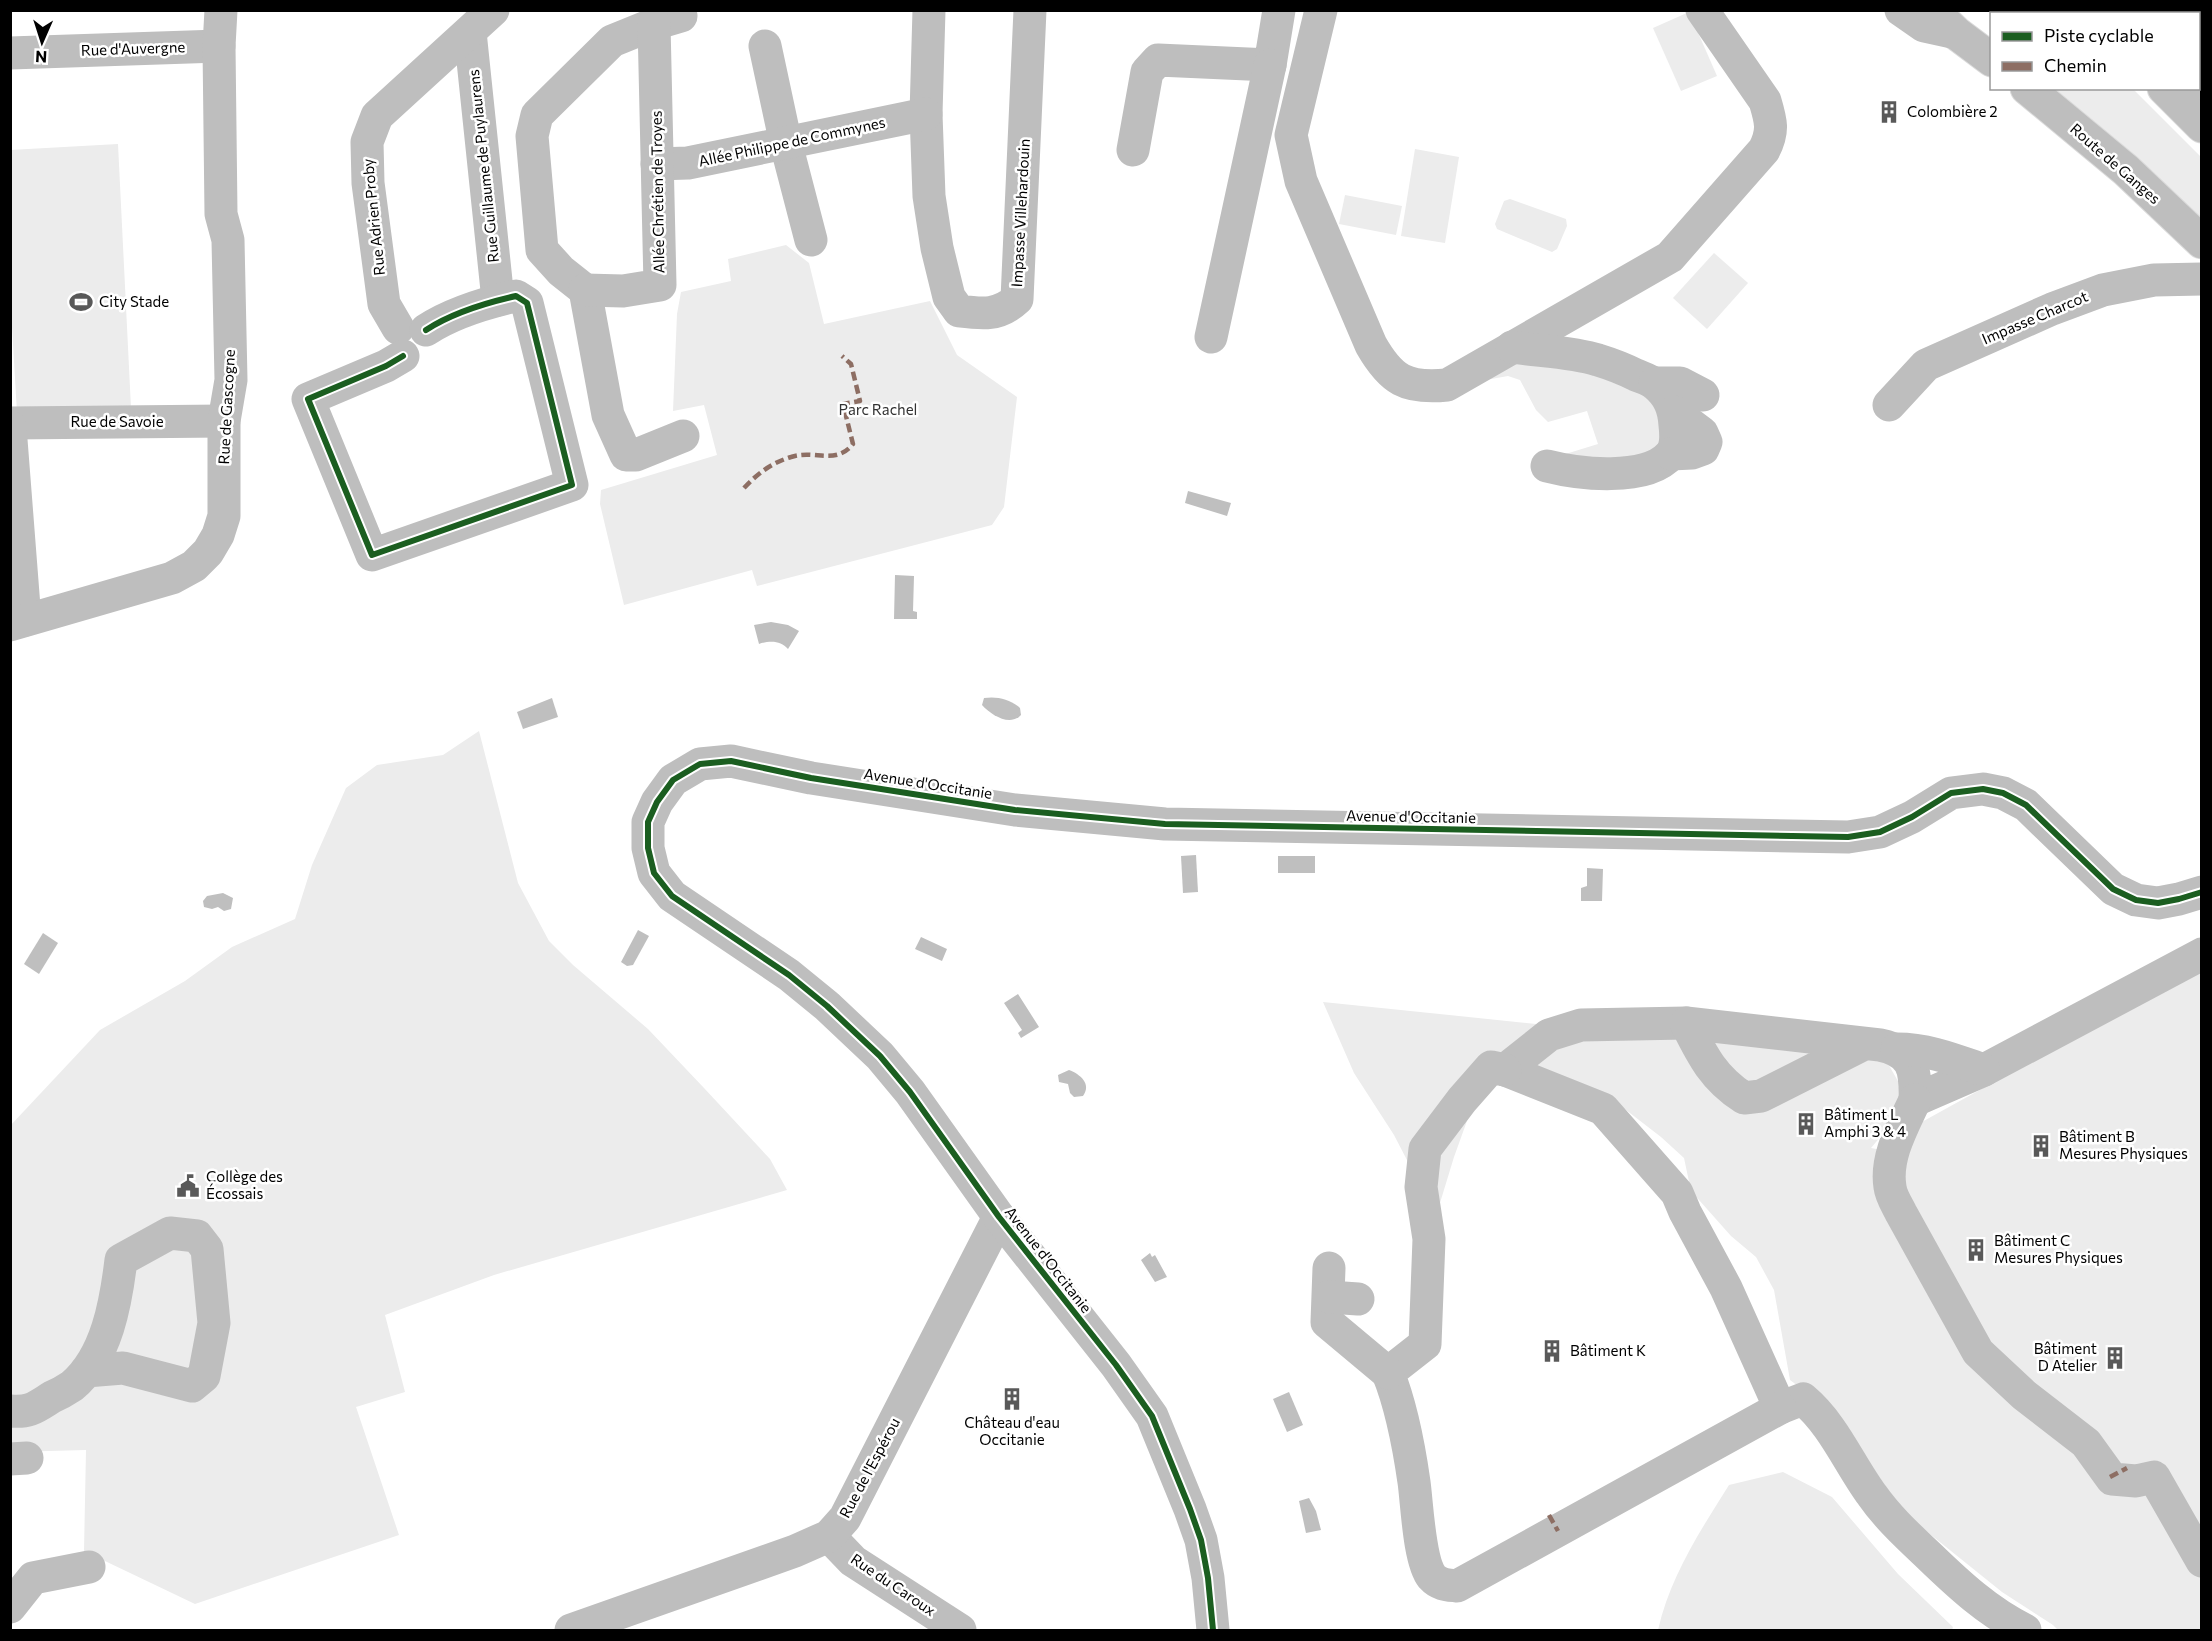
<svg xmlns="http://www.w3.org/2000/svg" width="2212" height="1641" viewBox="0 0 2212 1641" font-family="Commissioner,sans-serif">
<rect width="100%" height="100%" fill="#fff"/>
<!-- green -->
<g fill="#ececec">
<polygon points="1689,12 1717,76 1681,91 1653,28"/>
<polygon points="2046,89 2133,89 2201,157 2201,227"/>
<polygon points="118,144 131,408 17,413 10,292 10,150"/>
<polygon points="1415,149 1459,157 1445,243 1401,236"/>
<polygon points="1345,195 1402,206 1396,235 1339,224"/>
<polygon points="1510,199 1566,219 1567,226 1557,249 1552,252 1497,229 1495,224 1504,201"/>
<polygon points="786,245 809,263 824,324 930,301 957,355 1017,397 1004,507 992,525 757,586 752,570 624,605 600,504 601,490 717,455 704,405 673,411 677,314 681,292 731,281 728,259"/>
<polygon points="1714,253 1748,283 1707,329 1673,298"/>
<polygon points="1519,354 1640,382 1670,434 1648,459 1559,456 1598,444 1587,411 1548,422 1536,410 1520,380 1508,376 1480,381"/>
<polygon points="479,731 518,883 549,941 573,965 648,1029 704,1088 770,1159 787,1190 494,1275 385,1315 405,1392 356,1407 399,1535 195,1604 84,1551 86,1450 11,1452 10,1126 100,1030 185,981 232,947 295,919 312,865 346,788 377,765 443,755"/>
<polygon points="2201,968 2201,1630 2058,1630 2053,1625 2002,1592 1905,1514 1835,1414 1790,1380 1774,1290 1756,1257 1731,1236 1691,1191 1684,1158 1661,1137 1604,1093 1490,1057 1454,1157 1436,1216 1394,1135 1354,1073 1323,1002 1886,1060 1899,1083 1898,1116 1871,1148 1903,1154 1920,1123"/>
<path d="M1783,1472L1832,1497L1898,1574L1953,1627L1952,1630H1658C1670,1577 1700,1531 1729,1485Z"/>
</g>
<!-- water -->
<g fill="#bfbfbf">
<polygon points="1188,491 1231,503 1227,516 1185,503"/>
<polygon points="895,575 914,576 913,611 917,612 917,619 894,619"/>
<path d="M771,622L788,625L799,631L788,649C781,641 771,640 759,644L754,625Z"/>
<polygon points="552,698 558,717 523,729 517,712"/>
<path d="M984,698C997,696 1010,699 1020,708L1021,715C1010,727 991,715 982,705Z"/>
<polygon points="1196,855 1198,892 1183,893 1181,856"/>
<rect x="1278" y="856" width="37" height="17"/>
<polygon points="1587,868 1603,869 1602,901 1581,901 1581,888 1587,886"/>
<polygon points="223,893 233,898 231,909 224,911 218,907 212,909 204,907 203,901 207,896"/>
<polygon points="638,930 649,936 633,965 627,966 621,962"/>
<polygon points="43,933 58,943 39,974 24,964"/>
<polygon points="921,937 947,949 942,961 915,949"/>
<polygon points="1018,994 1039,1027 1021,1038 1018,1033 1022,1030 1004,1003"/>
<path d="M1069,1070C1080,1074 1092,1084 1083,1096L1074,1097L1070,1093L1068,1084L1059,1082L1058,1075Z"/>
<polygon points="1150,1253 1152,1257 1155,1255 1167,1277 1155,1282 1141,1260"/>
<polygon points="1289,1392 1303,1425 1287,1432 1273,1399"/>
<polygon points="1309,1498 1316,1511 1321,1530 1306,1533 1299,1501"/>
</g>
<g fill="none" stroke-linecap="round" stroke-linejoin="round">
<!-- major casing -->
<g stroke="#dbdbdb" stroke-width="35">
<g id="major">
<polyline points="1932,10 1956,33 1992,60"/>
<polyline points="2084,10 2087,14"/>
<polyline points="2027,88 2126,170 2202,242"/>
<polyline points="2164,88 2202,126"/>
</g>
</g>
<!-- minor -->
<g stroke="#bebebe" stroke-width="33">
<polyline points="680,10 681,16 654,24 612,41 537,115 532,136 542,250 561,271 585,290 608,415 626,455 636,455 683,436"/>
<path d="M929,10L926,114L929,196L937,248L949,297L959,311C983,314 999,316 1017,299L1030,10"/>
<path d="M1321,10L1291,135L1301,181L1371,345C1391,380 1406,389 1447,385L1670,257L1764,150C1774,131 1771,121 1765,101L1702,10"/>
<polyline points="1901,10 1924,26 1956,33"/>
<polyline points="2113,10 2116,14"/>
<polyline points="470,32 498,300"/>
<polyline points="765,46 786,144 811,240"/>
<polyline points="10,53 219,46"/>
<polyline points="2188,88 2202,102"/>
<polyline points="1133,150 1147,72 1158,60 1270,65 1279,10"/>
<polyline points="657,164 688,163 926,114"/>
<polyline points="585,290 623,291 660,285 654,24"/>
<polyline points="398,328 384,304 368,183 367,142 377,116 493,10"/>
<polyline points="1211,337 1270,65"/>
<path d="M1512,347C1538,351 1574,352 1598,360C1611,364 1624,369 1636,375C1643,378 1651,380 1656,385C1669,396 1674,408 1675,425C1676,434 1677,448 1670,455C1646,482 1578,474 1547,466"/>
<path d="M403,356L386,366L308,399L372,555L572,485L527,303L516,296C485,303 452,313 426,330"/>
<polyline points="1655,383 1680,383 1703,395"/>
<polyline points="1889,405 1926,365 2052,309 2103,290 2154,280 2202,279"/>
<polyline points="10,423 224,421"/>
<polyline points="10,427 25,620"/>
<polyline points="1671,454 1692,453 1703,449 1706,442 1702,433 1674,412"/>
<polyline points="10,625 172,578 194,566 208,552 218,535 224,516 224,421 231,380 228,240 221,214 219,46 221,10"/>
<path d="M1686,1023L1581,1025L1549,1035L1505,1070L1603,1109L1677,1193L1685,1212L1726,1288L1780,1408L1803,1399C1834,1425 1849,1464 1872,1495C1888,1518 1909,1537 1928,1555C1958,1584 1988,1612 2025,1630"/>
<path d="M1864,1044L1761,1096L1744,1098C1713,1078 1702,1055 1686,1023L1880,1045C1913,1052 1916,1069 1915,1100L1984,1070L2202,954"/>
<path d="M1897,1049C1928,1049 1955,1060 1984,1070"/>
<path d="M1505,1070L1491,1067L1462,1100L1425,1149L1421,1187L1429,1239L1425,1344L1388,1373C1401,1405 1409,1447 1414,1482C1417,1503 1419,1561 1432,1577C1439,1585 1448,1585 1457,1586L1780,1408"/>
<path d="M1915,1100C1903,1126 1885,1157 1890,1187C1891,1196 1897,1205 1901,1213L1978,1352L2024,1395L2086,1443L2112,1479L2136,1481L2154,1477L2202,1561"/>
<polyline points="1329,1268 1327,1322 1388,1373"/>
<polyline points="1329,1297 1358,1299"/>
<path d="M10,1411C30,1413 36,1407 52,1397C59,1394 66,1390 72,1386C107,1357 116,1302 121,1260L170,1233L197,1236L207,1249L214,1323L204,1376L192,1386L123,1368L86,1371"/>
<polyline points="10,1459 27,1458"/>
<polyline points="829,1536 853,1561 960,1630"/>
<polyline points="10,1607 33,1578 89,1567"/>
<polyline points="571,1630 795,1551 829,1536 845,1518 999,1217"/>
<polyline points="1213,1630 1208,1578 1201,1540 1190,1509 1152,1416 1116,1365 999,1217 910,1092 880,1056 827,1006 789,975 672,896 654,873 648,848 648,822 657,802 673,780 700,764 731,761 811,778 1015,810 1165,824 1848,837 1880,832 1912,817 1951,793 1983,789 2003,793 2026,805 2113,889 2136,900 2158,903 2179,899 2202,892"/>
</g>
<!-- major -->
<use href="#major" stroke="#bebebe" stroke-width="33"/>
<!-- tram -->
<g stroke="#bebebe" stroke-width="1.5">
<polyline points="2141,10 2144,14"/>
<polyline points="2152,10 2155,14"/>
<polyline points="2198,57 2202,60"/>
<polyline points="2198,69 2202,72"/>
</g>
<!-- quiet -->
<g stroke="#8d6e63" stroke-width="4.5" stroke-dasharray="9 4.5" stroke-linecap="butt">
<path d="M744,488C757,474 771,463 791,457C815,449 835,466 853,444L843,404L860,401L851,364L842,356"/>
<polyline points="2110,1477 2127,1468"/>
<polyline points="1549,1515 1558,1531"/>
</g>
<!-- cycleway casing -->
<g stroke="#fff" stroke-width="10">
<g id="cycleway">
<path d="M403,356L386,366L308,399L372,555L572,485L527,303L516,296C485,303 452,313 426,330"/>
<polyline points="1213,1630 1208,1578 1201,1540 1190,1509 1152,1416 1116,1365 999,1217 910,1092 880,1056 827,1006 789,975 672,896 654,873 648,848 648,822 657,802 673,780 700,764 731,761 811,778 1015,810 1165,824 1848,837 1880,832 1912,817 1951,793 1983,789 2003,793 2026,805 2113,889 2136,900 2158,903 2179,899 2202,892"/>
</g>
</g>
<!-- cycleway -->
<use href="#cycleway" stroke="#1b5e20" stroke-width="6"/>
</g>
<!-- icons -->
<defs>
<g id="building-bare" transform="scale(1.8)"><path d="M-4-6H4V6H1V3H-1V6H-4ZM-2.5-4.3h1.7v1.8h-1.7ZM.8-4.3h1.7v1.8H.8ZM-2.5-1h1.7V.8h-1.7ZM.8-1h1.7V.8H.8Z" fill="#595959" stroke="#fff" stroke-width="2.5" paint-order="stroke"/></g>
<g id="stadium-bare" transform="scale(1.8)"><path d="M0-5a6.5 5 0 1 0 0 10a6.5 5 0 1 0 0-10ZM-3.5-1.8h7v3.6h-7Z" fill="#595959" stroke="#fff" stroke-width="2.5" paint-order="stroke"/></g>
<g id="civic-bare" transform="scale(1.8)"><path d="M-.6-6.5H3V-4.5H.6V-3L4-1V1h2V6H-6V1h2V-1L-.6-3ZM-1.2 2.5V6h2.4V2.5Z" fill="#595959" stroke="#fff" stroke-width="2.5" paint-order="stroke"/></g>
</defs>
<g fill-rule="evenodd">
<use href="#building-bare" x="1889" y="112"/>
<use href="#stadium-bare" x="81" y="302"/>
<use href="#building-bare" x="1806" y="1124"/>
<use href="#building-bare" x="2041" y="1146"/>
<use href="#civic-bare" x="188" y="1186"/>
<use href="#building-bare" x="1976" y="1250"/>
<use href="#building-bare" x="1552" y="1351"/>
<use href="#building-bare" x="2115" y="1358"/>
<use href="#building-bare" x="1012" y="1399"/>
</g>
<g text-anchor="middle" stroke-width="5" stroke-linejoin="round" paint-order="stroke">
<!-- street labels -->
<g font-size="15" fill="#000" stroke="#fff">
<text transform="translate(133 49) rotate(-2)" y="5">Rue d'Auvergne</text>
<text transform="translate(792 142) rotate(-12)" y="5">Allée Philippe de Commynes</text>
<text transform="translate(2115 164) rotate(41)" y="5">Route de Ganges</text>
<text transform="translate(484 166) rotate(-96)" y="5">Rue Guillaume de Puylaurens</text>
<text transform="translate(658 192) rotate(-91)" y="5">Allée Chrétien de Troyes</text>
<text transform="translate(1021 213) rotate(-87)" y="5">Impasse Villehardouin</text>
<text transform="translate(374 217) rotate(-96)" y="5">Rue Adrien Proby</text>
<text transform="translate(2035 318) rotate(-23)" y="5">Impasse Charcot</text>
<text transform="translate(227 407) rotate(-87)" y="5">Rue de Gascogne</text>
<text x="117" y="427">Rue de Savoie</text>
<text transform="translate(928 784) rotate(9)" y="5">Avenue d'Occitanie</text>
<text transform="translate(1411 817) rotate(1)" y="5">Avenue d'Occitanie</text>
<text transform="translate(1048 1260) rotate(52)" y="5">Avenue d'Occitanie</text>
<text transform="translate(870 1468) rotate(-62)" y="5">Rue de l'Espérou</text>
<text transform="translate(893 1585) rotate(34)" y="5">Rue du Caroux</text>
</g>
<!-- poi labels -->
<g font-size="15" fill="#000" stroke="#fff" text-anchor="start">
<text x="1907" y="117">Colombière 2</text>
<text x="99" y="307">City Stade</text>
<text x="1824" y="1120">Bâtiment L<tspan x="1824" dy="17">Amphi 3 &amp; 4</tspan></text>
<text x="2059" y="1142">Bâtiment B<tspan x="2059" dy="17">Mesures Physiques</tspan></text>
<text x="206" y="1182">Collège des<tspan x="206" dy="17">Écossais</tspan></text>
<text x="1994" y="1246">Bâtiment C<tspan x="1994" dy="17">Mesures Physiques</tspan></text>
<text x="2097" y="1354" text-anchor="end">Bâtiment<tspan x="2097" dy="17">D Atelier</tspan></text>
<text x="1570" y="1356">Bâtiment K</text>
<text x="1012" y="1428" text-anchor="middle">Château d'eau<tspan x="1012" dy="17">Occitanie</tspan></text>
</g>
<!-- park labels -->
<g font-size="15" fill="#333" stroke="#fff">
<text x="878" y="415">Parc Rachel</text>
</g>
</g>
<!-- border -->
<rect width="2212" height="1641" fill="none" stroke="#000000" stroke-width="24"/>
<!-- legend -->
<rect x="1990" y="12" width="210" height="78" fill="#ffffff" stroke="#999999" stroke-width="1.5"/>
<rect x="2002" y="32" width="30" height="9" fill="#1b5e20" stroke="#999999" stroke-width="1.5"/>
<text x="2044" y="42" font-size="18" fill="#000000">Piste cyclable</text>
<rect x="2002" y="62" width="30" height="9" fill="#8d6e63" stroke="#999999" stroke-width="1.5"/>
<text x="2044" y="72" font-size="18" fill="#000000">Chemin</text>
<!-- north arrow -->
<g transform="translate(42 42) rotate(183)" stroke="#ffffff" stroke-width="4.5" paint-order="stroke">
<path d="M0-4.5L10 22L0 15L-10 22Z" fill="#000000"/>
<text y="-9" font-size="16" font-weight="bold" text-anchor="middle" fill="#000000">N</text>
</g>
</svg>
